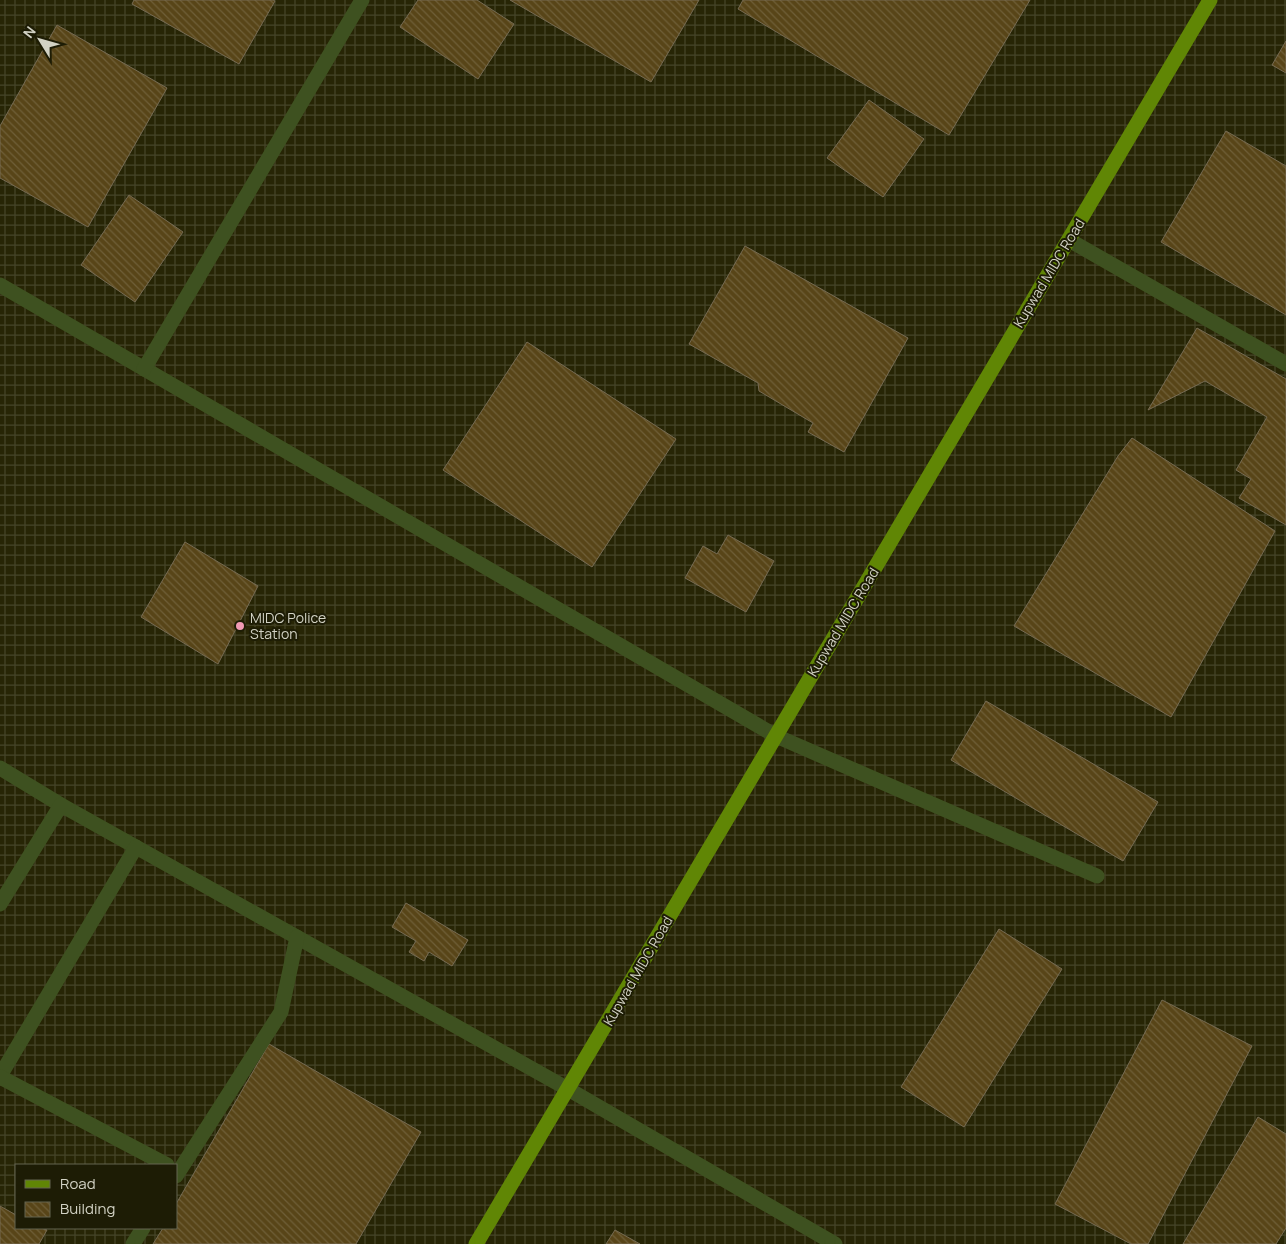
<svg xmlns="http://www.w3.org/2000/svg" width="1286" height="1244" viewBox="0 0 1286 1244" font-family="Manrope,sans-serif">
<defs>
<pattern id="industrial-grid" width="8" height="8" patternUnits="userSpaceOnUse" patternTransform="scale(1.25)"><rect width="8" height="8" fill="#272505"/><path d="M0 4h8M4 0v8" fill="none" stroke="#454428"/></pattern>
<pattern id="building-back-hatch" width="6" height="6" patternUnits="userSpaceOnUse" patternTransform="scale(1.25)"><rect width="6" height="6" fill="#584518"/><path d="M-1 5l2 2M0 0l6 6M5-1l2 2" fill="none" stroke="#6f5f38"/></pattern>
</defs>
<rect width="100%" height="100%" fill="#1d1c05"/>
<!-- industrial -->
<path fill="url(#industrial-grid)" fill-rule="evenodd" d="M0,0H1286V1244H0ZM16,1165H176V1228H16Z"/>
<!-- building -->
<g fill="url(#building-back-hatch)" stroke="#766b53">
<polygon points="134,0 273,0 275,1 239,64 132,4"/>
<polygon points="418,0 477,0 514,24 478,79 400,27"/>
<polygon points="510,0 699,0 651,82"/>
<polygon points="743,0 1030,0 949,135 738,9"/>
<polygon points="57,25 167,88 88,227 0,178 0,126"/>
<polygon points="1286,41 1286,73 1272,65"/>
<polygon points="869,100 924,139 883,197 827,158"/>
<polygon points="1226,131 1286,166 1286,315 1161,242"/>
<polygon points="129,195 183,232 135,302 81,265"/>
<polygon points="745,246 908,338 844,452 808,432 813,423 759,391 758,383 689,344"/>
<polygon points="1197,328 1286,379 1286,525 1239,498 1251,479 1236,470 1267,417 1205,381 1148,410"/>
<polygon points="527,342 676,439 592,567 443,470"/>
<polygon points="1132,438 1275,531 1171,717 1014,626 1118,456"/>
<polygon points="728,535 774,561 746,612 685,578 703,546 717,554"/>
<polygon points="185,542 258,586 218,664 141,617"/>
<polygon points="986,701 1158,802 1123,861 951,760"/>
<polygon points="406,903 468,940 452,966 429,952 424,961 409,952 416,941 392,927"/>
<polygon points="999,929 1062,969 964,1127 901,1087"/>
<polygon points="1162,1000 1252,1046 1148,1244 1131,1244 1055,1204"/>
<polygon points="269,1044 421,1132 356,1244 153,1244 163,1228 176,1228 176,1204"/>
<polygon points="1258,1117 1286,1134 1286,1228 1276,1244 1183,1244"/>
<polygon points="0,1206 16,1215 16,1228 42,1228 47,1230 39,1244 0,1244"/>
<polygon points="615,1230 640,1244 606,1244"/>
</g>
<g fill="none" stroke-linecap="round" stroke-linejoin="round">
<!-- minor -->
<g stroke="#3e5120" stroke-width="15">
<polyline points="1069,240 1286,364"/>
<polyline points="0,285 776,736 1097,876"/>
<polyline points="144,369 362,0"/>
<polyline points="0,768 61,805"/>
<polyline points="0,904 61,805 568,1089 835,1244"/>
<polyline points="0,1076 136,847"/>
<polyline points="0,1077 167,1165"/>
<polyline points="176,1176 281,1012 297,937"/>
<polyline points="133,1244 143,1228"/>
</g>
<!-- major -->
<polyline stroke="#608605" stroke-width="15" points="476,1244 1210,0"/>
</g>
<!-- markers -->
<circle fill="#f09ab4" stroke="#1d1c05" stroke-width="2" cx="240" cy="626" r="5"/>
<g text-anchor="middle" stroke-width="4" stroke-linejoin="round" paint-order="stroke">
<!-- street labels -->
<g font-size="14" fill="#d2d2c4" stroke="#1d1c05">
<text transform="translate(1049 273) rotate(-59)" y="5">Kupwad MIDC Road</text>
<text transform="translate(843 622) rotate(-59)" y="5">Kupwad MIDC Road</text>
<text transform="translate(638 971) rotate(-60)" y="5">Kupwad MIDC Road</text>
</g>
<!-- poi labels -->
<g font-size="14" fill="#d2d2c4" stroke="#1d1c05" text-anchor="start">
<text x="250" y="623">MIDC Police<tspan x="250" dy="16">Station</tspan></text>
</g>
</g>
<!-- legend -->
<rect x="15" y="1164" width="162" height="65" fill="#1d1c05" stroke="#656551"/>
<rect x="25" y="1180" width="25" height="8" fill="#608605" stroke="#656551"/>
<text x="60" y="1189" font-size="15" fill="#d2d2c4">Road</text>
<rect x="25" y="1202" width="25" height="15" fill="url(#building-back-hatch)" stroke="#656551"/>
<text x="60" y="1214" font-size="15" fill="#d2d2c4">Building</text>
<!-- north arrow -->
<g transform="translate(40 40) rotate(307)" stroke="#1d1c05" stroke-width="4" paint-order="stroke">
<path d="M0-4L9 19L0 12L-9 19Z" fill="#d2d2c4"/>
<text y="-8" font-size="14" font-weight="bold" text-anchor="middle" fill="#d2d2c4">N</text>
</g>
</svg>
